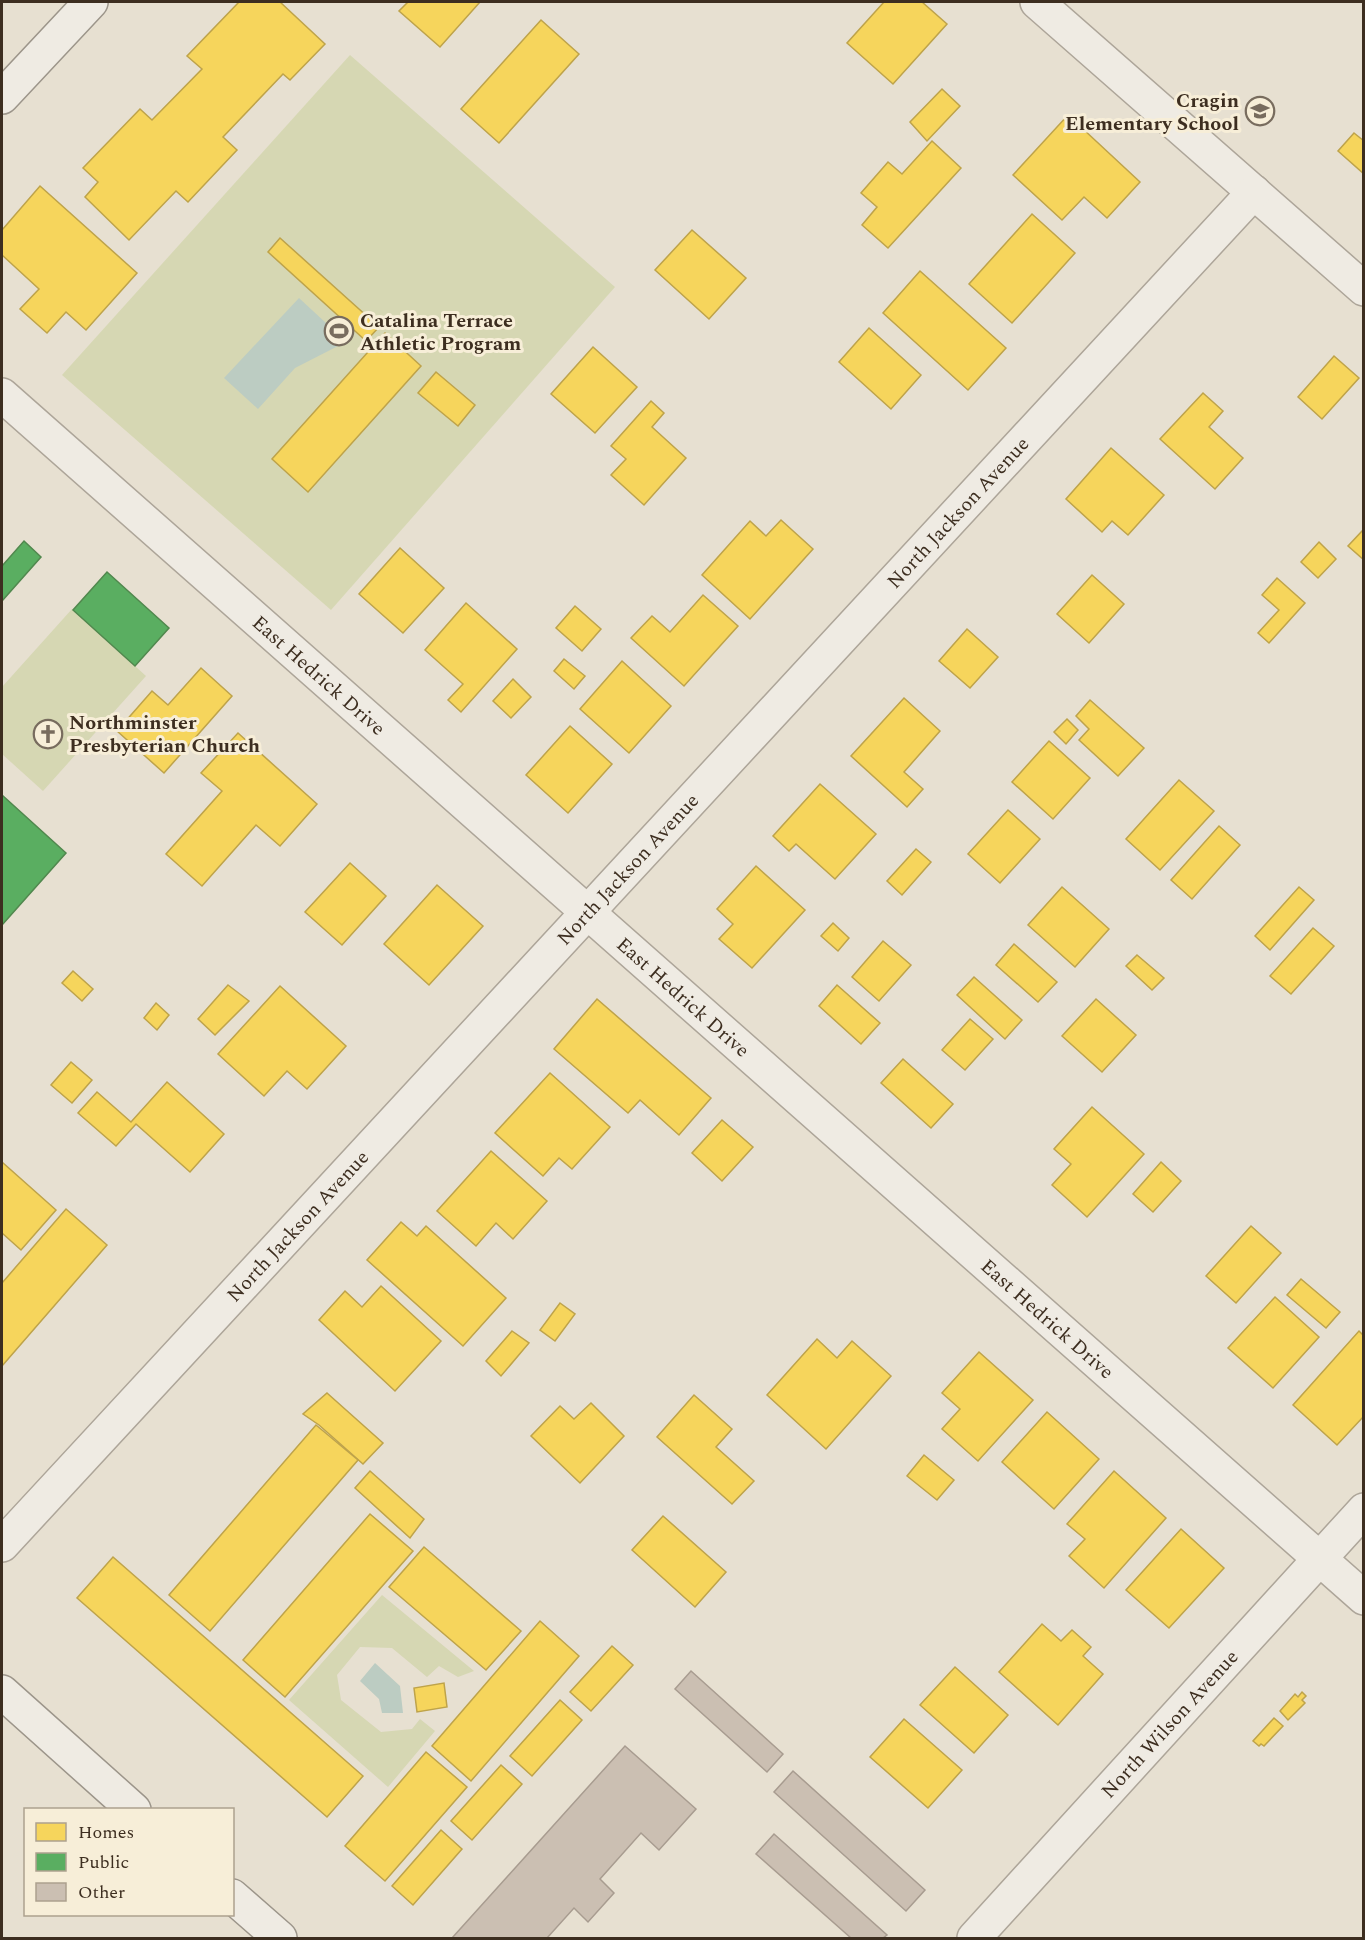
<svg xmlns="http://www.w3.org/2000/svg" width="1365" height="1940" viewBox="0 0 1365 1940" font-family="Spectral,serif">
<rect width="100%" height="100%" fill="#e7e0d1"/>
<!-- green -->
<g fill="#d6d7b3">
<polygon points="350,55 615,287 331,610 62,375"/>
<polygon points="72,609 146,676 43,791 2,754 2,687"/>
<polygon points="382,1595 474,1671 458,1677 439,1666 427,1677 392,1648 360,1647 337,1675 341,1700 381,1732 412,1729 420,1719 435,1731 388,1787 289,1700"/>
</g>
<!-- water -->
<g fill="#bcccc2">
<polygon points="299,298 340,336 340,345 295,368 258,409 224,378"/>
<polygon points="375,1663 400,1686 403,1713 382,1713 379,1699 360,1681"/>
</g>
<!-- homes -->
<g fill="#f6d55c" stroke="#bea34a" stroke-width="1.5">
<polygon points="239,2 280,2 325,44 290,80 283,74 223,137 237,150 188,202 176,191 129,240 85,197 98,182 83,168 140,109 152,120 202,69 187,56"/>
<polygon points="408,2 480,2 440,47 399,11"/>
<polygon points="884,2 922,2 947,24 893,84 847,43"/>
<polygon points="541,20 579,54 499,143 461,109"/>
<polygon points="942,89 960,106 927,141 910,122"/>
<polygon points="1068,115 1140,182 1107,218 1084,197 1062,220 1013,175"/>
<polygon points="1354,133 1364,141 1364,174 1338,151"/>
<polygon points="932,141 961,168 888,248 862,225 877,207 861,193 888,162 902,174"/>
<polygon points="40,186 137,273 86,330 66,312 47,333 20,309 39,289 2,255 2,230"/>
<polygon points="1032,214 1075,253 1012,323 969,284"/>
<polygon points="692,230 746,278 709,319 655,270"/>
<polygon points="280,238 379,327 366,341 268,252"/>
<polygon points="920,271 1006,348 968,390 883,313"/>
<polygon points="869,328 921,375 891,409 839,362"/>
<polygon points="385,333 421,366 308,492 272,459"/>
<polygon points="593,347 637,387 595,433 551,394"/>
<polygon points="1334,356 1359,378 1322,419 1298,397"/>
<polygon points="436,372 475,405 458,426 418,393"/>
<polygon points="1203,393 1223,411 1209,427 1243,458 1215,489 1160,439"/>
<polygon points="651,401 664,413 652,427 686,458 644,505 611,475 626,459 611,446"/>
<polygon points="1111,448 1164,495 1128,535 1112,521 1102,532 1066,499"/>
<polygon points="781,520 813,549 750,619 702,575 750,521 766,536"/>
<polygon points="1364,529 1364,560 1348,546"/>
<polygon points="1319,542 1336,559 1318,578 1301,562"/>
<polygon points="400,548 444,588 403,633 359,594"/>
<polygon points="1092,575 1124,604 1089,643 1057,614"/>
<polygon points="1277,578 1305,603 1269,643 1258,633 1279,610 1262,595"/>
<polygon points="703,595 738,626 684,686 631,638 652,616 670,632"/>
<polygon points="466,603 517,649 461,712 448,700 463,684 425,650"/>
<polygon points="575,606 601,629 582,651 556,628"/>
<polygon points="967,629 998,657 970,688 939,661"/>
<polygon points="564,659 585,676 574,689 554,671"/>
<polygon points="622,661 671,706 629,753 580,709"/>
<polygon points="201,668 232,696 164,773 117,731 152,691 168,705"/>
<polygon points="513,679 531,697 511,718 493,701"/>
<polygon points="904,698 940,731 904,772 923,789 907,807 851,756"/>
<polygon points="1090,700 1144,748 1118,776 1079,740 1089,729 1076,716"/>
<polygon points="1067,719 1078,730 1066,744 1054,732"/>
<polygon points="570,726 612,764 568,813 526,775"/>
<polygon points="238,733 317,804 280,846 256,825 202,886 166,854 222,791 201,773"/>
<polygon points="1049,741 1090,778 1053,819 1012,782"/>
<polygon points="1179,780 1214,811 1160,870 1126,839"/>
<polygon points="820,784 876,834 835,879 796,844 789,851 773,836"/>
<polygon points="1008,810 1040,839 1000,883 968,854"/>
<polygon points="1219,826 1240,845 1192,899 1171,880"/>
<polygon points="916,849 931,862 902,895 887,881"/>
<polygon points="350,863 386,896 342,945 305,912"/>
<polygon points="756,866 805,910 752,968 719,939 733,924 717,909"/>
<polygon points="437,885 483,926 429,985 384,944"/>
<polygon points="1062,887 1109,929 1075,967 1028,925"/>
<polygon points="1299,887 1314,900 1270,950 1255,936"/>
<polygon points="833,923 849,938 838,951 821,936"/>
<polygon points="1313,928 1334,946 1291,994 1270,976"/>
<polygon points="883,941 911,965 879,1001 852,977"/>
<polygon points="1014,944 1057,982 1038,1002 996,965"/>
<polygon points="1137,955 1164,978 1152,990 1126,966"/>
<polygon points="73,971 93,989 82,1001 62,983"/>
<polygon points="974,977 1022,1020 1005,1039 957,995"/>
<polygon points="228,985 249,1001 215,1035 198,1019"/>
<polygon points="837,985 880,1023 861,1044 819,1006"/>
<polygon points="280,986 346,1046 307,1089 287,1071 264,1096 218,1054"/>
<polygon points="597,999 711,1098 679,1135 640,1100 628,1113 554,1049"/>
<polygon points="1096,999 1136,1035 1102,1072 1062,1036"/>
<polygon points="156,1003 169,1015 157,1030 144,1018"/>
<polygon points="970,1019 993,1039 965,1070 942,1050"/>
<polygon points="903,1059 953,1104 931,1128 881,1083"/>
<polygon points="71,1062 92,1080 72,1103 51,1085"/>
<polygon points="550,1073 610,1127 572,1169 559,1158 543,1176 495,1133"/>
<polygon points="167,1082 224,1134 190,1172 136,1124 116,1146 78,1113 97,1092 131,1122"/>
<polygon points="1092,1107 1144,1154 1087,1217 1052,1185 1071,1164 1054,1149"/>
<polygon points="722,1120 753,1147 722,1181 692,1153"/>
<polygon points="491,1151 547,1201 513,1239 496,1223 476,1246 437,1211"/>
<polygon points="2,1162 56,1210 21,1250 2,1233"/>
<polygon points="1161,1162 1181,1181 1153,1212 1133,1194"/>
<polygon points="66,1209 107,1245 2,1366 2,1283"/>
<polygon points="401,1222 417,1236 426,1226 506,1298 463,1346 367,1260"/>
<polygon points="1251,1226 1281,1253 1236,1303 1206,1276"/>
<polygon points="1301,1279 1340,1312 1326,1328 1287,1295"/>
<polygon points="381,1286 441,1341 395,1391 319,1320 345,1291 362,1307"/>
<polygon points="1275,1297 1319,1337 1273,1388 1228,1348"/>
<polygon points="560,1303 575,1314 555,1341 540,1330"/>
<polygon points="512,1331 529,1343 501,1376 486,1361"/>
<polygon points="1359,1331 1364,1336 1364,1416 1337,1445 1293,1405"/>
<polygon points="817,1339 837,1358 852,1341 891,1376 826,1449 767,1395"/>
<polygon points="979,1352 1033,1400 978,1461 942,1429 960,1409 942,1393"/>
<polygon points="327,1393 383,1443 363,1464 319,1425 303,1414"/>
<polygon points="694,1395 732,1429 716,1447 754,1481 732,1504 657,1437"/>
<polygon points="591,1403 624,1436 580,1483 531,1436 560,1406 574,1419"/>
<polygon points="1047,1412 1099,1459 1054,1509 1002,1462"/>
<polygon points="316,1425 358,1460 210,1631 169,1595"/>
<polygon points="924,1455 954,1480 937,1500 907,1476"/>
<polygon points="370,1471 424,1519 410,1538 355,1488"/>
<polygon points="1114,1471 1166,1518 1104,1588 1069,1556 1085,1539 1067,1524"/>
<polygon points="370,1514 413,1551 285,1697 243,1660"/>
<polygon points="663,1516 726,1572 695,1607 632,1550"/>
<polygon points="1181,1529 1224,1568 1169,1628 1126,1590"/>
<polygon points="424,1547 521,1631 486,1670 389,1587"/>
<polygon points="113,1557 363,1776 327,1817 77,1598"/>
<polygon points="540,1621 579,1656 471,1781 432,1746"/>
<polygon points="1042,1624 1061,1641 1072,1630 1091,1647 1083,1656 1103,1674 1058,1725 999,1672"/>
<polygon points="612,1646 633,1665 591,1711 570,1692"/>
<polygon points="955,1667 1008,1715 974,1753 920,1705"/>
<polygon points="444,1683 447,1707 417,1712 414,1688"/>
<polygon points="1302,1692 1306,1696 1302,1700 1305,1703 1288,1720 1280,1711 1295,1694 1298,1697"/>
<polygon points="560,1700 582,1720 532,1776 510,1756"/>
<polygon points="1274,1718 1283,1726 1264,1746 1261,1744 1259,1746 1253,1741"/>
<polygon points="904,1719 962,1770 928,1808 870,1757"/>
<polygon points="426,1752 467,1787 385,1881 345,1846"/>
<polygon points="501,1765 522,1784 472,1840 451,1821"/>
<polygon points="441,1830 462,1849 413,1905 392,1886"/>
</g>
<!-- public -->
<g fill="#5aae61" stroke="#51884e" stroke-width="1.5">
<polygon points="24,541 41,557 2,601 2,566"/>
<polygon points="107,572 169,628 135,666 73,610"/>
<polygon points="2,795 66,853 2,925"/>
</g>
<!-- building -->
<g fill="#cbbfb2" stroke="#a89c90" stroke-width="1.5">
<polygon points="691,1671 783,1754 767,1772 675,1689"/>
<polygon points="625,1746 696,1809 659,1850 641,1833 600,1879 614,1893 588,1922 574,1908 547,1938 452,1938"/>
<polygon points="793,1771 925,1890 906,1911 774,1792"/>
<polygon points="774,1834 887,1935 883,1938 851,1938 756,1854"/>
</g>
<g fill="none" stroke-linecap="round" stroke-linejoin="round">
<!-- minor casing -->
<g stroke="#ada599" stroke-width="36">
<g id="minor">
<polyline points="1037,2 1364,289"/>
<path id="s1" d="M2,395L1364,1598"/>
<path id="s2" d="M2,1545L1254,192"/>
<path id="s3" d="M974,1938L1364,1510"/>
</g>
</g>
<!-- secondary casing -->
<g stroke="#9c958a" stroke-width="36">
<g id="secondary">
<polyline points="2,97 91,2"/>
<polyline points="2,1692 134,1810"/>
<polyline points="232,1896 280,1938"/>
</g>
</g>
<!-- minor -->
<use href="#minor" stroke="#efebe3" stroke-width="33"/>
<!-- secondary -->
<use href="#secondary" stroke="#efebe3" stroke-width="33"/>
</g>
<!-- icons -->
<defs>
<g id="school-ring" transform="scale(1.5)"><circle r="9.5" fill="#f7eed8" stroke="#786c5e" stroke-width="1.5"/><path d="M0-5L7-2L0 1L-7-2ZM-4 1L0 2.5L4 1V4Q0 6-4 4Z" fill="#786c5e"/></g>
<g id="stadium-ring" transform="scale(1.5)"><circle r="9.5" fill="#f7eed8" stroke="#786c5e" stroke-width="1.5"/><path d="M0-5a6.5 5 0 1 0 0 10a6.5 5 0 1 0 0-10ZM-3.5-1.8h7v3.6h-7Z" fill="#786c5e"/></g>
<g id="church-ring" transform="scale(1.5)"><circle r="9.5" fill="#f7eed8" stroke="#786c5e" stroke-width="1.5"/><path d="M-1.2-6h2.4v3.5h3.3v2.4h-3.3V6h-2.4V-.1h-3.3v-2.4h3.3Z" fill="#786c5e"/></g>
</defs>
<g fill-rule="evenodd">
<use href="#school-ring" x="1260" y="111"/>
<use href="#stadium-ring" x="339" y="331"/>
<use href="#church-ring" x="48" y="734"/>
</g>
<g text-anchor="middle" stroke-width="6" stroke-linejoin="round" paint-order="stroke">
<!-- poi labels -->
<g font-size="20" font-weight="bold" fill="#3d2e20" stroke="#f7eed8" text-anchor="start">
<text x="1239" y="107" text-anchor="end">Cragin<tspan x="1239" dy="23">Elementary School</tspan></text>
<text x="360" y="327">Catalina Terrace<tspan x="360" dy="23">Athletic Program</tspan></text>
<text x="69" y="729">Northminster<tspan x="69" dy="23">Presbyterian Church</tspan></text>
</g>
<!-- street labels -->
<g font-size="20" fill="#3d2e20" stroke="#f7eed8">
<text dy="7" stroke="none"><textPath href="#s2" startOffset="1407">North Jackson Avenue</textPath></text>
<text dy="7" stroke="none"><textPath href="#s1" startOffset="423">East Hedrick Drive</textPath></text>
<text dy="7" stroke="none"><textPath href="#s2" startOffset="921">North Jackson Avenue</textPath></text>
<text dy="7" stroke="none"><textPath href="#s1" startOffset="909">East Hedrick Drive</textPath></text>
<text dy="7" stroke="none"><textPath href="#s2" startOffset="435">North Jackson Avenue</textPath></text>
<text dy="7" stroke="none"><textPath href="#s1" startOffset="1395">East Hedrick Drive</textPath></text>
<text dy="7" stroke="none"><textPath href="#s3" startOffset="290">North Wilson Avenue</textPath></text>
</g>
</g>
<!-- border -->
<rect width="1365" height="1940" fill="none" stroke="#3d2e20" stroke-width="6"/>
<!-- legend -->
<rect x="24" y="1808" width="210" height="108" fill="#f7eed8" stroke="#ada18e" stroke-width="1.5"/>
<rect x="36" y="1823" width="30" height="18" fill="#f6d55c" stroke="#ada18e" stroke-width="1.5"/>
<text x="78" y="1838" font-size="18" fill="#3d2e20">Homes</text>
<rect x="36" y="1853" width="30" height="18" fill="#5aae61" stroke="#ada18e" stroke-width="1.5"/>
<text x="78" y="1868" font-size="18" fill="#3d2e20">Public</text>
<rect x="36" y="1883" width="30" height="18" fill="#cbbfb2" stroke="#ada18e" stroke-width="1.5"/>
<text x="78" y="1898" font-size="18" fill="#3d2e20">Other</text>
</svg>
